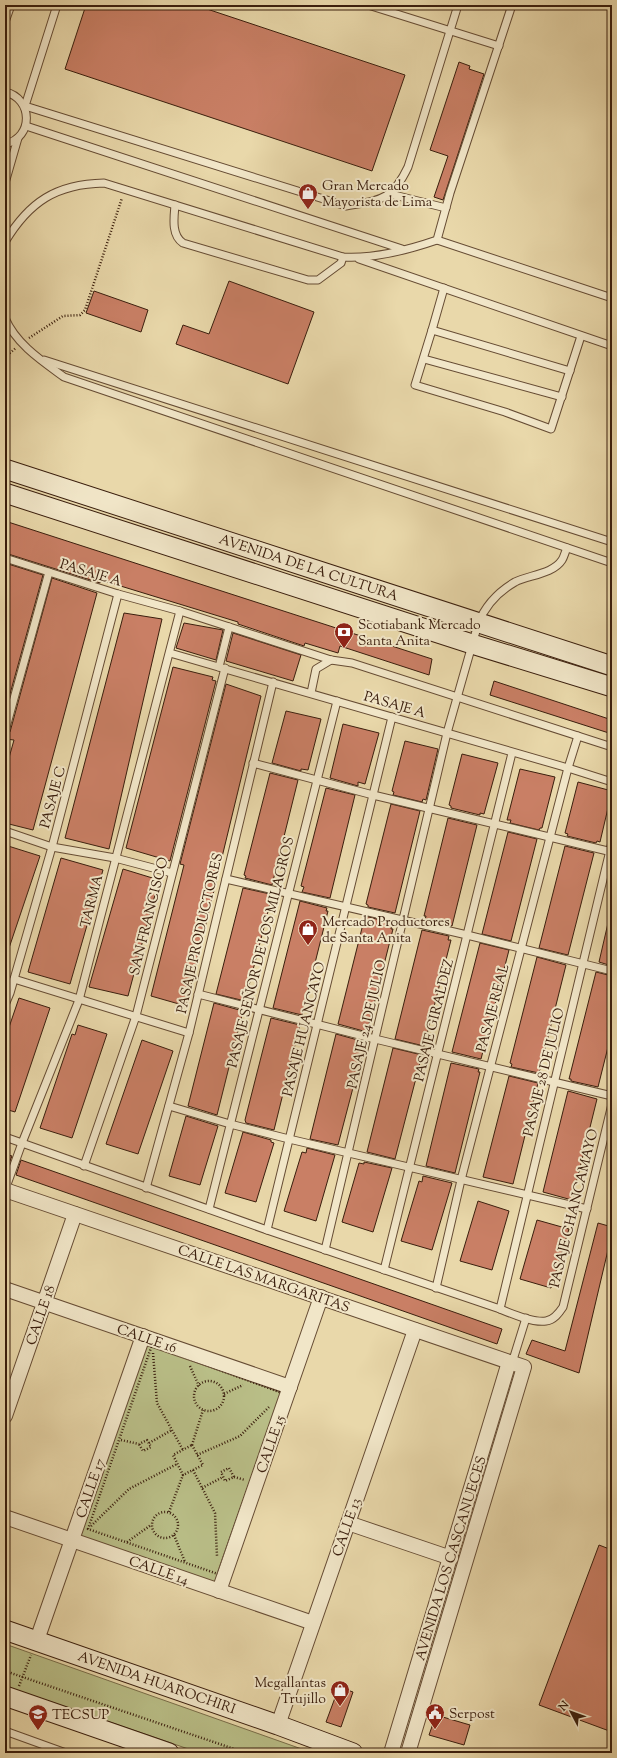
<svg xmlns="http://www.w3.org/2000/svg" width="617" height="1758" viewBox="0 0 617 1758" font-family="'Sorts Mill Goudy',serif">
<rect width="100%" height="100%" fill="#e9d8aa"/>
<filter id="stains"><feTurbulence type="fractalNoise" baseFrequency=".005" numOctaves="4"/><feColorMatrix values="0 0 0 0 .2 0 0 0 0 .09 0 0 0 0 .02 0 0 0 .5 -.17"/></filter>
<radialGradient id="worn" r=".72"><stop offset=".6" stop-color="#630" stop-opacity="0"/><stop offset="1" stop-color="#630" stop-opacity=".3"/></radialGradient>
<!-- green -->
<g fill="#b9be87" stroke="#7a6e4a">
<polygon points="146,1344 282,1393 214,1584 76,1535"/>
<polygon points="5,1644 313,1753 200,1753 5,1686"/>
</g>
<!-- building -->
<g fill="#c97f65" stroke="#3a1e0d">
<polygon points="86,5 195,5 405,75 372,171 65,69"/>
<polygon points="459,62 470,66 469,69 484,74 443,200 434,197 448,156 430,150"/>
<polygon points="229,281 314,312 288,384 176,344 183,325 209,334"/>
<polygon points="94,291 148,310 141,332 86,313"/>
<polygon points="5,521 432,659 429,675 340,646 338,653 305,643 304,646 238,624 238,622 101,580 100,583 5,553"/>
<polygon points="5,563 43,575 5,712"/>
<polygon points="52,578 97,593 33,830 5,823 5,772 14,740 5,739 5,736 10,732"/>
<polygon points="124,613 162,619 109,849 65,838"/>
<polygon points="184,623 223,630 216,660 176,648"/>
<polygon points="233,633 301,655 293,681 226,661"/>
<polygon points="173,667 213,677 212,680 216,681 170,861 126,848"/>
<polygon points="494,681 612,720 612,734 490,695"/>
<polygon points="226,684 261,696 186,1006 151,996 184,865 180,864"/>
<polygon points="286,711 321,719 308,770 301,769 301,771 272,763"/>
<polygon points="343,724 379,733 365,784 358,782 358,786 330,778"/>
<polygon points="405,741 438,749 426,800 423,799 422,802 393,795 394,792 392,791"/>
<polygon points="462,754 498,763 484,814 480,813 480,815 451,808 451,806 449,805"/>
<polygon points="520,769 555,777 542,828 540,828 539,830 510,823 511,820 507,820"/>
<polygon points="270,773 298,780 272,885 245,878 246,876 244,875"/>
<polygon points="578,782 612,791 600,842 597,841 596,843 567,836 568,834 565,833"/>
<polygon points="326,788 355,795 330,898 302,892 304,887 301,886"/>
<polygon points="391,804 420,811 395,913 368,907 368,905 366,904"/>
<polygon points="448,818 477,825 452,926 425,920 426,916 424,916"/>
<polygon points="508,832 537,839 511,941 482,934"/>
<polygon points="5,845 40,856 7,954 5,954"/>
<polygon points="565,846 594,853 568,955 539,948"/>
<polygon points="61,858 103,870 70,984 28,972"/>
<polygon points="123,869 159,880 128,996 89,987"/>
<polygon points="243,888 270,894 268,899 271,900 245,1001 216,994"/>
<polygon points="300,901 327,908 326,911 328,911 302,1015 273,1008"/>
<polygon points="365,916 392,923 391,929 393,929 367,1032 338,1024"/>
<polygon points="608,923 612,924 612,966 599,962"/>
<polygon points="422,930 449,936 448,940 451,940 424,1046 395,1039"/>
<polygon points="480,943 509,950 481,1059 452,1052"/>
<polygon points="537,957 566,965 539,1073 511,1067 512,1064 510,1063"/>
<polygon points="596,972 612,976 612,1031 598,1087 571,1081 571,1079 569,1079"/>
<polygon points="19,998 50,1008 15,1112 5,1109 5,1039"/>
<polygon points="214,1003 243,1011 217,1115 188,1106"/>
<polygon points="271,1018 300,1025 274,1130 246,1123 245,1120"/>
<polygon points="78,1025 107,1034 72,1138 40,1128 72,1034 75,1035"/>
<polygon points="336,1034 365,1042 338,1145 310,1139"/>
<polygon points="142,1040 173,1051 138,1154 106,1144"/>
<polygon points="393,1048 422,1055 395,1159 367,1152"/>
<polygon points="451,1063 479,1069 478,1072 480,1072 455,1173 426,1166"/>
<polygon points="509,1076 538,1083 513,1184 483,1177"/>
<polygon points="568,1091 597,1099 572,1200 543,1192"/>
<polygon points="186,1116 218,1126 200,1185 169,1176"/>
<polygon points="243,1132 271,1140 271,1142 274,1143 256,1202 225,1193"/>
<polygon points="307,1148 335,1155 316,1221 284,1211 302,1152 306,1153"/>
<polygon points="5,1154 12,1156 6,1171 5,1171"/>
<polygon points="21,1160 502,1329 497,1344 16,1175"/>
<polygon points="364,1162 392,1168 373,1232 342,1222 359,1163 364,1164"/>
<polygon points="423,1176 452,1183 432,1250 401,1241 419,1181 422,1182"/>
<polygon points="478,1201 509,1211 492,1270 460,1261"/>
<polygon points="537,1220 569,1229 551,1288 520,1279"/>
<polygon points="598,1223 612,1227 612,1233 579,1373 526,1354 532,1340 565,1351"/>
<polygon points="599,1545 612,1550 612,1732 539,1705"/>
<polygon points="339,1687 353,1692 341,1727 326,1722"/>
<polygon points="436,1715 470,1725 464,1745 429,1735"/>
</g>
<g fill="none" stroke-linecap="round" stroke-linejoin="round">
<!-- lane casing -->
<g stroke="#664c34" stroke-width="9">
<g id="lane">
<path d="M57,5L25,106L346,206C380,200 392,201 408,167L458,5"/>
<polyline points="368,5 499,46"/>
<polyline points="5,22 11,5"/>
<path d="M5,92C33,98 34,138 5,144"/>
<polyline points="26,126 402,249"/>
<polyline points="5,183 18,138"/>
<polyline points="390,194 446,208"/>
<path d="M175,205C174,217 171,235 183,243L308,280H318L341,263L343,257"/>
<polyline points="437,240 612,298"/>
<path d="M5,242C29,202 56,184 104,183L343,257C375,259 408,250 437,240L450,193L512,5"/>
<polyline points="359,259 612,346"/>
<polyline points="444,288 432,330 415,385 505,412 551,429 581,336"/>
<path d="M5,318C16,344 42,361 64,377L612,563"/>
<polyline points="432,330 570,371"/>
<polyline points="424,359 562,397"/>
<polyline points="44,360 612,542"/>
<polyline points="5,558 118,594 180,611 331,660 352,663 612,747"/>
<polyline points="170,653 568,768 612,782"/>
<polyline points="219,667 229,627"/>
<polyline points="311,693 316,669 331,660"/>
<polyline points="5,731 49,572"/>
<polyline points="253,763 373,795 612,852"/>
<polyline points="5,831 52,847 115,858 172,873"/>
<polyline points="226,879 467,935 612,971"/>
<polyline points="14,979 189,1033"/>
<polyline points="198,994 375,1039 612,1096"/>
<polyline points="5,1005 10,993 52,847 118,594"/>
<polyline points="169,1106 230,1124 289,1139 587,1209"/>
<path d="M5,1137L267,1230L500,1309C512,1314 533,1323 546,1321C554,1320 559,1313 563,1307L612,1104"/>
<polyline points="84,1166 136,1016 225,668"/>
<polyline points="146,1188 189,1033 273,682"/>
<polyline points="5,1190 22,1143 79,1000 180,611"/>
<polyline points="209,1209 337,701"/>
<polyline points="267,1230 392,717"/>
<path d="M325,1250L447,733L478,624C485,606 498,592 515,582C529,575 553,574 562,560C564,557 565,552 567,548"/>
<polyline points="384,1270 512,753"/>
<polyline points="436,1288 461,1180 568,768 578,736"/>
<polyline points="500,1309 612,842"/>
<polyline points="512,1363 526,1318"/>
<polyline points="5,1731 66,1753"/>
</g>
</g>
<!-- street casing -->
<g stroke="#664c34" stroke-width="16">
<g id="street">
<polyline points="5,1190 524,1367 408,1753"/>
<polyline points="5,1289 290,1387"/>
<polyline points="5,1416 75,1214"/>
<polyline points="5,1517 313,1623"/>
<polyline points="348,1523 451,1558"/>
<polyline points="219,1591 321,1297"/>
<polyline points="37,1640 143,1336"/>
<polyline points="278,1725 415,1330"/>
<polyline points="391,1753 509,1362"/>
</g>
</g>
<!-- secondary casing -->
<g stroke="#3a1e0d" stroke-width="21">
<g id="secondary">
<path d="M5,469C208,533 409,602 612,666"/>
<polyline points="5,493 472,644 612,687"/>
<polyline points="5,1630 278,1725 353,1753"/>
<polyline points="5,1696 169,1753"/>
</g>
</g>
<!-- path -->
<g stroke="#3a1e0d" stroke-width="2.5" stroke-dasharray="1 2" stroke-linecap="butt">
<polyline points="29,338 63,316 80,315 85,310 122,198"/>
<polyline points="5,357 16,348"/>
<polygon points="152,1345 282,1393 218,1574 88,1529"/>
<polyline points="153,1353 157,1403 183,1450"/>
<polyline points="190,1366 199,1386"/>
<circle cx="209" cy="1396" r="15"/>
<polyline points="224,1394 243,1385"/>
<polyline points="121,1440 139,1444 147,1440 151,1447 143,1451 139,1444"/>
<polyline points="149,1443 172,1430"/>
<polygon points="192,1445 203,1465 183,1475 173,1455"/>
<polyline points="192,1445 203,1410"/>
<polyline points="197,1455 240,1436 269,1407"/>
<polygon points="229,1468 234,1477 225,1481 221,1472"/>
<polyline points="193,1470 215,1513 217,1556"/>
<polyline points="234,1477 245,1480"/>
<polyline points="202,1488 223,1477"/>
<circle cx="165" cy="1525" r="13"/>
<polyline points="169,1512 183,1475"/>
<polyline points="91,1526 129,1489 177,1464"/>
<polyline points="174,1535 185,1562"/>
<polyline points="127,1542 151,1525"/>
<polyline points="5,1671 246,1753"/>
<polyline points="19,1686 31,1655"/>
</g>
<!-- lane -->
<use href="#lane" stroke="#f1e6c8" stroke-width="7"/>
<!-- street -->
<use href="#street" stroke="#f1e6c8" stroke-width="14"/>
<!-- secondary -->
<use href="#secondary" stroke="#f1e6c8" stroke-width="19"/>
</g>
<!-- icons -->
<defs>
<g id="shop-pin" transform="scale(1)"><path d="M0 17L-7.5 6A9.5 9.5 0 1 1 7.5 6Z" fill="#8f2418" stroke="#f1e6c8"/><path d="M-5-2.5h2.3a2.7 3.5 0 0 1 5.4 0H5L5.5 6h-11ZM-1.5-2.5h3a1.5 2.3 0 0 0-3 0Z" fill="#fff"/></g>
<g id="bank-pin" transform="scale(1)"><path d="M0 17L-7.5 6A9.5 9.5 0 1 1 7.5 6Z" fill="#8f2418" stroke="#f1e6c8"/><path d="M-6-4H6V4H-6ZM0-2.3a2.3 2.3 0 1 0 0 4.6a2.3 2.3 0 1 0 0-4.6Z" fill="#fff"/></g>
<g id="civic-pin" transform="scale(1)"><path d="M0 17L-7.5 6A9.5 9.5 0 1 1 7.5 6Z" fill="#8f2418" stroke="#f1e6c8"/><path d="M-.6-6.5H3V-4.5H.6V-3L4-1V1h2V6H-6V1h2V-1L-.6-3ZM-1.2 2.5V6h2.4V2.5Z" fill="#fff"/></g>
<g id="university-pin" transform="scale(1)"><path d="M0 17L-7.5 6A9.5 9.5 0 1 1 7.5 6Z" fill="#8f2418" stroke="#f1e6c8"/><path d="M0-5L7-2L0 1L-7-2ZM-4 1L0 2.5L4 1V4Q0 6-4 4Z" fill="#fff"/></g>
</defs>
<g fill-rule="evenodd">
<use href="#shop-pin" x="308" y="193"/>
<use href="#bank-pin" x="344" y="632"/>
<use href="#shop-pin" x="308" y="929"/>
<use href="#shop-pin" x="340" y="1690"/>
<use href="#civic-pin" x="435" y="1713"/>
<use href="#university-pin" x="38" y="1714"/>
</g>
<g text-anchor="middle" stroke-width="4" stroke-linejoin="round" paint-order="stroke">
<!-- poi labels -->
<g font-size="14" fill="#3a1e0d" stroke="#f1e6c8" text-anchor="start">
<text x="322" y="190">Gran Mercado<tspan x="322" dy="16">Mayorista de Lima</tspan></text>
<text x="358" y="629">Scotiabank Mercado<tspan x="358" dy="16">Santa Anita</tspan></text>
<text x="322" y="926">Mercado Productores<tspan x="322" dy="16">de Santa Anita</tspan></text>
<text x="326" y="1687" text-anchor="end">Megallantas<tspan x="326" dy="16">Trujillo</tspan></text>
<text x="449" y="1718">Serpost</text>
<text x="52" y="1719">TECSUP</text>
</g>
<!-- street labels -->
<g font-size="14" fill="#3a1e0d" stroke="#f1e6c8">
<text transform="translate(309 567) rotate(18)" y="5">AVENIDA DE LA CULTURA</text>
<text transform="translate(91 572) rotate(17)" y="5">PASAJE A</text>
<text transform="translate(395 704) rotate(16)" y="5">PASAJE A</text>
<text transform="translate(52 797) rotate(-75)" y="5">PASAJE C</text>
<text transform="translate(91 901) rotate(-76)" y="5">TARMA</text>
<text transform="translate(148 916) rotate(-76)" y="5">SAN FRANCISCO</text>
<text transform="translate(199 933) rotate(-77)" y="5">PASAJE PRODUCTORES</text>
<text transform="translate(260 952) rotate(-76)" y="5">PASAJE SEÑOR DE LOS MILAGROS</text>
<text transform="translate(492 1008) rotate(-75)" y="5">PASAJE REAL</text>
<text transform="translate(433 1020) rotate(-76)" y="5">PASAJE GIRALDEZ</text>
<text transform="translate(366 1024) rotate(-77)" y="5">PASAJE 24 DE JULIO</text>
<text transform="translate(303 1029) rotate(-76)" y="5">PASAJE HUANCAYO</text>
<text transform="translate(543 1072) rotate(-76)" y="5">PASAJE 28 DE JULIO</text>
<text transform="translate(573 1208) rotate(-76)" y="5">PASAJE CHANCAMAYO</text>
<text transform="translate(264 1278) rotate(19)" y="5">CALLE LAS MARGARITAS</text>
<text transform="translate(40 1315) rotate(-71)" y="5">CALLE 18</text>
<text transform="translate(147 1338) rotate(19)" y="5">CALLE 16</text>
<text transform="translate(270 1444) rotate(-71)" y="5">CALLE 15</text>
<text transform="translate(90 1488) rotate(-71)" y="5">CALLE 17</text>
<text transform="translate(346 1527) rotate(-71)" y="5">CALLE 13</text>
<text transform="translate(450 1558) rotate(-73)" y="5">AVENIDA LOS CASCANUECES</text>
<text transform="translate(159 1570) rotate(19)" y="5">CALLE 14</text>
<text transform="translate(157 1682) rotate(19)" y="5">AVENIDA HUAROCHIRI</text>
</g>
</g>
<!-- margin -->
<rect width="617" height="1758" fill="none" stroke="#e9d8aa" stroke-width="20"/>
<rect x="6" y="6" width="605" height="1746" fill="none" stroke="#3a1e0d" stroke-width="2"/>
<rect x="10" y="10" width="597" height="1738" fill="none" stroke="#3a1e0d"/>
<!-- north arrow -->
<g transform="translate(571 1712) rotate(311)" stroke="#f1e6c8" stroke-width="3" paint-order="stroke">
<path d="M0-3L7 15L0 10L-7 15Z" fill="#3a1e0d"/>
<text y="-6" font-size="11" font-weight="bold" text-anchor="middle" fill="#3a1e0d">N</text>
</g>
<rect width="100%" height="100%" filter="url(#stains)"/>
<rect width="100%" height="100%" fill="url(#worn)"/>
</svg>
